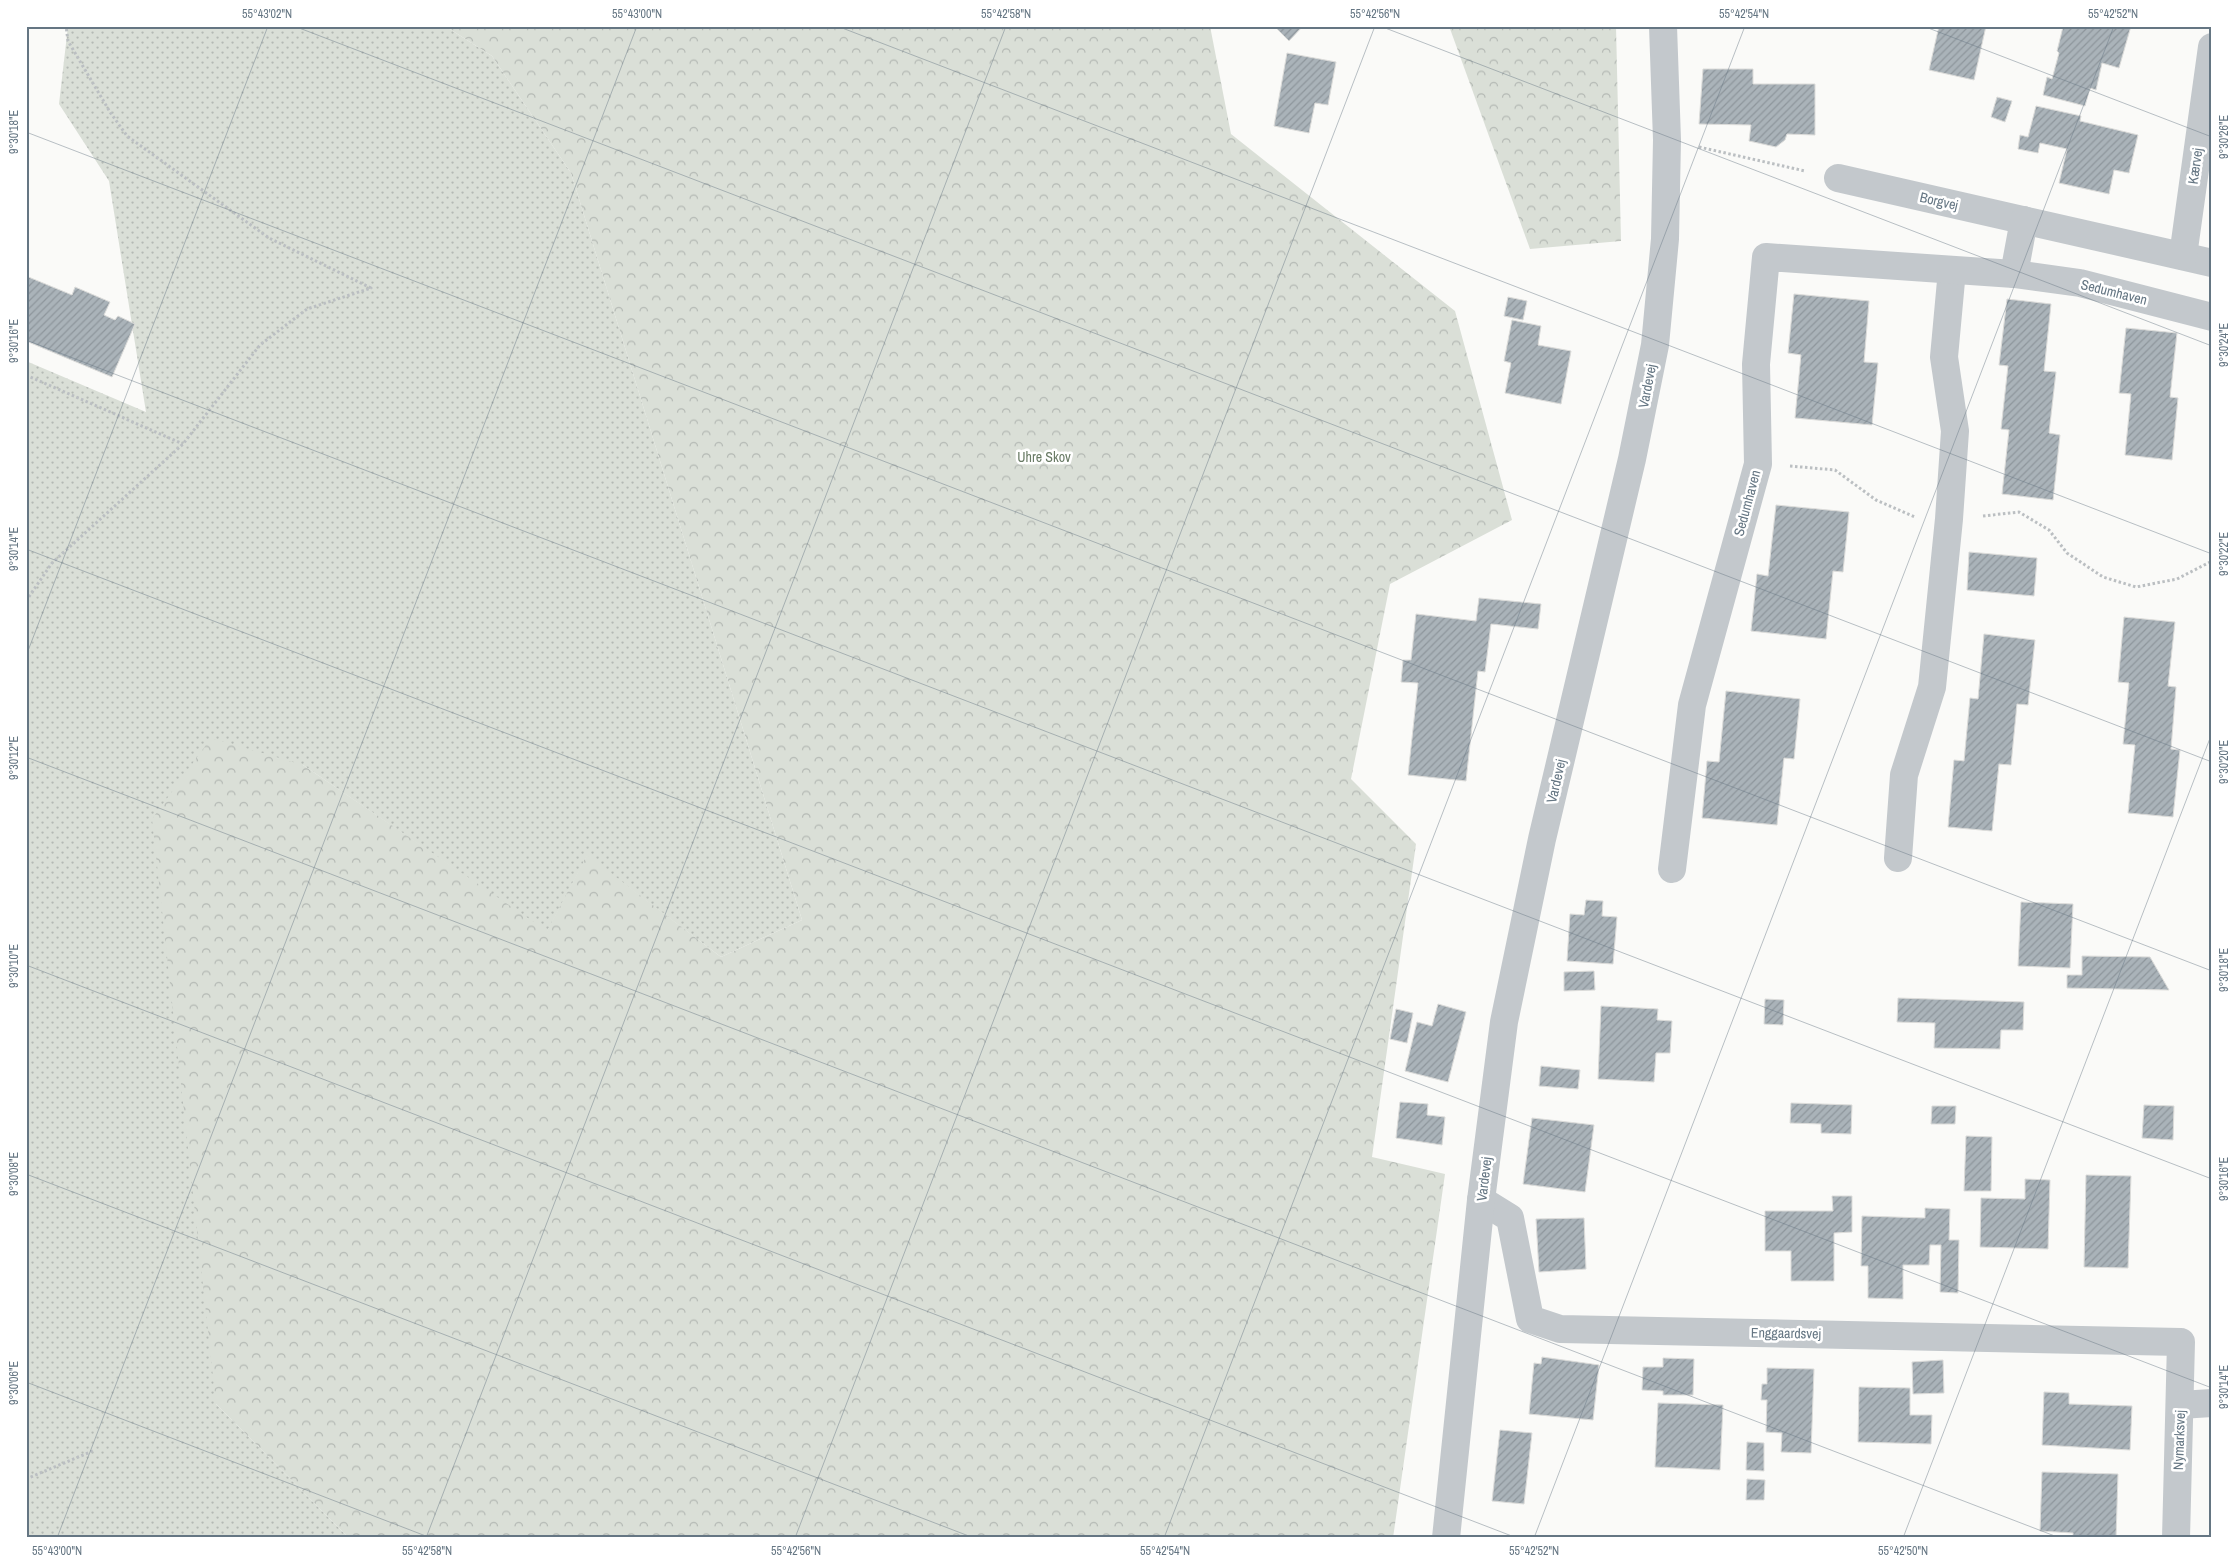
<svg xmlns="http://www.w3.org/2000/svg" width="2238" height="1564" viewBox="0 0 2238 1564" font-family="'Archivo Narrow',sans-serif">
<defs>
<pattern id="grass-dots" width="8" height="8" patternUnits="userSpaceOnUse" patternTransform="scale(1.25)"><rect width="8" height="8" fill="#dadfd7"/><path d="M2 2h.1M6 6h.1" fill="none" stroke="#b4b9b4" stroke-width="1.8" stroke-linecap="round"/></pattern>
<pattern id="forest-crowns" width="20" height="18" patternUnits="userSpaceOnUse" patternTransform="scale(1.25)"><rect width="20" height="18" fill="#dadfd7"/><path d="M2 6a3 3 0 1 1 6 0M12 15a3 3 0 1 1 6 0" fill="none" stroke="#b4b9b4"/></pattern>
<pattern id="building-hatch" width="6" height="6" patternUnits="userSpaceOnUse" patternTransform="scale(1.25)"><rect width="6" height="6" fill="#aab3b9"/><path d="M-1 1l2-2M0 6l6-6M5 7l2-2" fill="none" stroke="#8e969c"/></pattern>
</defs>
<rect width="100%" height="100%" fill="#fafaf8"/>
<!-- grass -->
<polygon fill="url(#grass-dots)" points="68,26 445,26 492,56 571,173 802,920 721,957 587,856 547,932 303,765 216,1404 349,1538 26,1538 26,361 146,412 109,181 59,104"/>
<!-- forest -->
<g fill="url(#forest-crowns)">
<polygon points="445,26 1210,26 1231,134 1455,311 1512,520 1390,584 1351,779 1416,844 1372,1157 1445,1174 1393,1538 349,1538 216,1404 152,819 211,738 303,765 547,931 587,855 721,957 802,920 571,173 492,56"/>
<polygon points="1449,26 1616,26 1621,241 1530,249"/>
</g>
<!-- building -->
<g fill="url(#building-hatch)" stroke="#dcdcda">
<polygon points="1274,26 1303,26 1289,41"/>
<polygon points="1939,26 1986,26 1974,80 1929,70"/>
<polygon points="2059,26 2131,26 2119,68 2102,63 2096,90 2090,88 2085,106 2043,95 2047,77 2052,79 2059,53 2057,51 2063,27"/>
<polygon points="1287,53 1336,62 1328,105 1315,103 1309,133 1274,126"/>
<polygon points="1703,69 1753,69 1753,84 1815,84 1815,135 1787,134 1785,140 1776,147 1749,141 1751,125 1699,124"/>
<polygon points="1997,97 2012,101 2005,122 1991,117"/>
<polygon points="2036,106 2081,116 2080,121 2138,135 2129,173 2114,170 2109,194 2059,183 2067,149 2040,143 2038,153 2018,149 2020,135 2028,137"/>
<polygon points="26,276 72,295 75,287 110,302 104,315 115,320 118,316 135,324 112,377 26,341"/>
<polygon points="1794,294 1869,301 1864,362 1878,363 1872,425 1795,418 1801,355 1788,353"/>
<polygon points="1508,297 1527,301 1523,320 1504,316"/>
<polygon points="2007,299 2051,304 2044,371 2056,372 2049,433 2060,435 2053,500 2002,494 2009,430 2001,429 2008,366 1999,365"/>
<polygon points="1512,320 1541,326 1538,345 1571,351 1561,404 1505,393 1511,363 1504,361"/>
<polygon points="2126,328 2177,333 2170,397 2178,398 2172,460 2125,455 2131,394 2119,393"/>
<polygon points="1776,505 1849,512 1843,572 1833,571 1826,639 1751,631 1757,574 1768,576"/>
<polygon points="1969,552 2037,558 2034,596 1967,590"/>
<polygon points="1479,598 1541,604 1538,629 1491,624 1485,672 1478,671 1466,781 1408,775 1418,683 1401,682 1403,660 1411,660 1416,614 1476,621"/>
<polygon points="2124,617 2175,622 2168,686 2176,687 2171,749 2180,750 2173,817 2128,813 2135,745 2123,744 2129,683 2118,682"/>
<polygon points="1984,634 2035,640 2028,705 2017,704 2011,765 1999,764 1992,831 1948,827 1954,760 1964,761 1970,698 1978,699"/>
<polygon points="1726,691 1800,699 1794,759 1784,758 1777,825 1702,818 1707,761 1719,762"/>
<polygon points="1586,900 1603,901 1602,916 1617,917 1613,964 1567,961 1570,914 1584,915"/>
<polygon points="2021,902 2073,904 2070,968 2018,966"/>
<polygon points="2082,956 2150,957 2169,990 2067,988 2067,975 2082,975"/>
<polygon points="1594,971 1595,990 1564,991 1564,972"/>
<polygon points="1898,998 2024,1002 2023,1030 2001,1030 2000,1049 1934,1048 1935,1023 1897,1022"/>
<polygon points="1765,999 1784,1000 1783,1025 1764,1024"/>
<polygon points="1438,1004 1466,1012 1448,1082 1405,1071 1417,1022 1432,1026"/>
<polygon points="1601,1006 1658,1009 1657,1020 1672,1021 1670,1053 1656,1053 1654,1082 1598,1079"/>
<polygon points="1396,1009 1413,1013 1407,1043 1390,1039"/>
<polygon points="1541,1066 1580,1070 1578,1089 1539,1086"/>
<polygon points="1400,1102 1428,1104 1427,1115 1445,1117 1442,1145 1396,1138"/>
<polygon points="1791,1103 1852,1105 1851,1134 1821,1133 1821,1124 1790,1123"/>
<polygon points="2144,1105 2174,1106 2173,1140 2142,1138"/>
<polygon points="1932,1106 1956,1106 1955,1124 1931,1124"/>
<polygon points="1532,1118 1594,1125 1585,1192 1523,1184"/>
<polygon points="1966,1136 1992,1137 1991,1191 1964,1191"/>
<polygon points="2086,1175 2131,1176 2128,1268 2084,1267"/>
<polygon points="2025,1179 2050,1180 2048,1249 1980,1247 1981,1198 2025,1199"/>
<polygon points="1832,1196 1852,1196 1852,1232 1834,1233 1834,1281 1791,1281 1791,1251 1765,1251 1765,1211 1833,1211"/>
<polygon points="1925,1208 1950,1209 1949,1240 1959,1240 1958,1293 1940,1292 1941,1245 1930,1245 1929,1265 1903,1265 1903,1299 1868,1298 1868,1266 1861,1266 1862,1216 1925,1218"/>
<polygon points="1584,1218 1586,1269 1539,1272 1536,1219"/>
<polygon points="1542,1357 1599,1365 1593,1420 1529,1414 1534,1363 1541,1364"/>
<polygon points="1663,1358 1694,1359 1693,1395 1663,1395 1663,1391 1642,1390 1643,1367 1663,1367"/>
<polygon points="1943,1360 1944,1393 1913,1394 1912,1362"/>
<polygon points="1767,1368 1814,1369 1811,1453 1781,1452 1782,1433 1766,1432 1767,1400 1761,1400 1762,1384 1767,1384"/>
<polygon points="1859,1387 1910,1388 1910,1415 1932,1415 1931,1444 1858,1442"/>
<polygon points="2044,1392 2069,1393 2069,1404 2132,1406 2130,1450 2042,1445"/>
<polygon points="1658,1403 1723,1405 1720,1470 1655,1467"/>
<polygon points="1500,1430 1532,1433 1524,1504 1492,1501"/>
<polygon points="1747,1442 1764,1443 1764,1471 1746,1470"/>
<polygon points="2042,1472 2118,1474 2116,1538 2073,1538 2073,1533 2040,1531"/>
<polygon points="1747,1479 1765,1480 1764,1500 1746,1500"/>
</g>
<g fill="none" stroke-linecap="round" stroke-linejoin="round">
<!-- path -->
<g stroke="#bbbfc2" stroke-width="3" stroke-dasharray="2.5 2.5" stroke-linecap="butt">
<polyline points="1699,147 1805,171"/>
<polyline points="26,375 183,444"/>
<polyline points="1790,466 1835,470 1876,500 1915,517"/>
<polyline points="1983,516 2019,512 2049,530 2067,553 2103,577 2136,587 2177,579 2212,561"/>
<polyline points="26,601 52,563 183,444 260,345 307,309 371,288 269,238 127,136 110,112 68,41 66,26"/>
<polyline points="26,1479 95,1450"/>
</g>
<!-- minor -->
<g stroke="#c3c8cc" stroke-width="28">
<polyline points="1838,178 2212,263"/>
<polyline points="2183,256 2212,47"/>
<polyline points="2014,274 2024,220"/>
<polyline points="1898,858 1904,775 1932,687 1949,519 1955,431 1944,357 1952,270"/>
<polyline points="1672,869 1692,705 1758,464 1756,364 1766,257 2014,274 2080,283 2212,317"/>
<polyline points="1481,1200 1510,1218 1530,1319 1560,1329 2181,1342 2176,1538"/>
<polyline points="2180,1405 2212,1403"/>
<polyline points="1446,1538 1481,1200 1504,1022 1542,839 1632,459 1655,345 1665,239 1667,140 1663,26"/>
</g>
</g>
<!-- ticks -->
<path fill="none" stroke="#657683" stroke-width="1" stroke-opacity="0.45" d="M294,26L2212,762M837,26L2212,554M1380,26L2212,346M1923,26L2212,137M26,132L2212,971M26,340L2212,1179M26,549L2212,1388M26,656L268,26M26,757L2060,1538M26,965L1517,1538M26,1174L974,1538M26,1382L431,1538M57,1538L637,26M426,1538L1006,26M795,1538L1375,26M1164,1538L1745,26M1534,1538L2114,26M1903,1538L2212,733"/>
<g text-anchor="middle" stroke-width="5" stroke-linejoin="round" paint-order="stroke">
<!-- street labels -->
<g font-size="14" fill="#657683" stroke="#fff">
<text transform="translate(2195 166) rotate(-82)" y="5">Kærvej</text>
<text transform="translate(1939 201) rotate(13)" y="5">Borgvej</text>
<text transform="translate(2114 292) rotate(14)" y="5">Sedumhaven</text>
<text transform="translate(1647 386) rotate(-79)" y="5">Vardevej</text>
<text transform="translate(1747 503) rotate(-75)" y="5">Sedumhaven</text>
<text transform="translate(1556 781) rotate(-77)" y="5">Vardevej</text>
<text transform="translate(1484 1179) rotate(-83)" y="5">Vardevej</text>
<text transform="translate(1786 1333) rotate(1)" y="5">Enggaardsvej</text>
<text transform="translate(2179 1440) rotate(-88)" y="5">Nymarksvej</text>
</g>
<!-- park labels -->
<g font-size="14" fill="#687a64" stroke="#fff">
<text x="1044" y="462">Uhre Skov</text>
</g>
</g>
<!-- border -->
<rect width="2238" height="1564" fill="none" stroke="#ffffff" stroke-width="55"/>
<rect x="28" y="28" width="2182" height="1508" fill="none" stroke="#657683" stroke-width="2"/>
<g font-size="12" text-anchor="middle" fill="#657683">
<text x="267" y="18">55°43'02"N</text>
<text x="637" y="18">55°43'00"N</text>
<text x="1006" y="18">55°42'58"N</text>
<text x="1375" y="18">55°42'56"N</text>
<text x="1744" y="18">55°42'54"N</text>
<text x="2113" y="18">55°42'52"N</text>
<text transform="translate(14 132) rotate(-90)" y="4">9°30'18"E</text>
<text transform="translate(2224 137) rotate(-90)" y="4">9°30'26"E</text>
<text transform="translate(14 341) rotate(-90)" y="4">9°30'16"E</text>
<text transform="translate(2224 345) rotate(-90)" y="4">9°30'24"E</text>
<text transform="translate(14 549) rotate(-90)" y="4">9°30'14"E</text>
<text transform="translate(2224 554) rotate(-90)" y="4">9°30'22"E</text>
<text transform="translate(14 758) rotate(-90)" y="4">9°30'12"E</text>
<text transform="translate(2224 762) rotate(-90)" y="4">9°30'20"E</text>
<text transform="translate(14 966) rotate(-90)" y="4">9°30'10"E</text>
<text transform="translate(2224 970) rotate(-90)" y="4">9°30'18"E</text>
<text transform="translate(14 1174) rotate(-90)" y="4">9°30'08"E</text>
<text transform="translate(2224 1179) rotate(-90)" y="4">9°30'16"E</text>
<text transform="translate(14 1383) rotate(-90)" y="4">9°30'06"E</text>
<text transform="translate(2224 1387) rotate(-90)" y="4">9°30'14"E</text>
<text x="57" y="1555">55°43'00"N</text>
<text x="427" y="1555">55°42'58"N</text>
<text x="796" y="1555">55°42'56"N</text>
<text x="1165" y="1555">55°42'54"N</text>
<text x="1534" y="1555">55°42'52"N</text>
<text x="1903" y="1555">55°42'50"N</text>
</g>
</svg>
